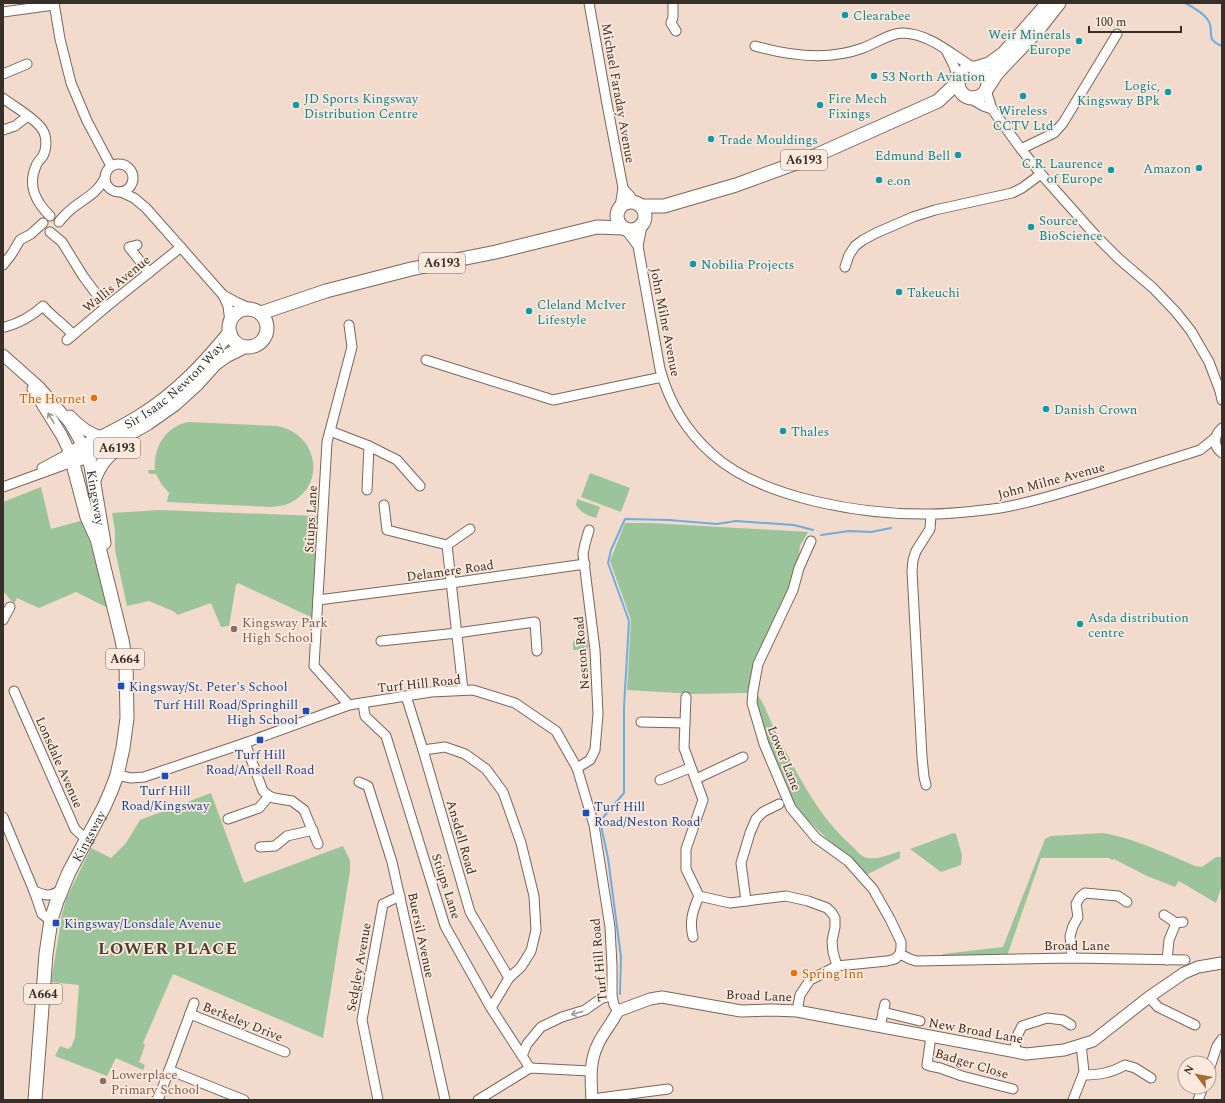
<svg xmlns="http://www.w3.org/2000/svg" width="1225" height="1103" viewBox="0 0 1225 1103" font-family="Spectral,serif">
<rect width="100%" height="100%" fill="#f2dbcc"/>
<!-- green -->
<g fill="#9cc49a">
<path d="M189,422L277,426C317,433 328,484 290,503C284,506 278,506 272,507L167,502L168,495L170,494L162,485L156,474H149L148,470H155C153,447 166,426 189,422Z"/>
<polygon points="590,473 630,488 621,512 581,497"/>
<polygon points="41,487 51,529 84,520 108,608 76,592 39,608 17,598 14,604 3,591 3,502"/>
<path d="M577,499L600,507L596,518C587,515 581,513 576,505Z"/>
<polygon points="160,510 317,516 313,618 238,583 236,585 229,626 221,627 211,603 177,615 175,612 149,601 127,606 115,550 115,530 112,513"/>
<polygon points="625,523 651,523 808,532 800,546 797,568 748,693 694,694 627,690 631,620 610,561"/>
<polygon points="588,640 588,650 573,650 573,641"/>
<path d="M756,693C764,702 768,716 774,728C795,770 817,816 853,847C856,850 860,855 864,857C876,861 888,855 900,851V858L866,875L862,869L834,845L801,814L790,795L763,734L756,703Z"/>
<polygon points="211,793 244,883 343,846 350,860 350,871 323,1038 173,974 143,1043 145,1045 139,1062 145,1065 143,1070 116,1058 107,1076 55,1056 60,1046 68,1049 71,1047 75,1038 79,985 51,982 62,915 66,899 91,848 111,858 126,843 140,820"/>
<polygon points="953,833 956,834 962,855 961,865 941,872 910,849"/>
<path d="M1103,833C1136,839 1165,853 1195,866L1202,867L1216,857H1222V886L1216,903L1179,881L1175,887L1147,876L1114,859L1112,860L1109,858H1041L1007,956L941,957L943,954L1003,947L1045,839L1051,836Z"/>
</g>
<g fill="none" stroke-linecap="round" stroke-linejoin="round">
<!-- stream -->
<g stroke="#6eade1" stroke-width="2">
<path d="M1185,3C1193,7 1203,13 1208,20C1216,33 1203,38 1222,46"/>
<polyline points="821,535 849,531 871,532 891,528"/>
<polyline points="620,994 621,957 608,858 600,821 624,793 624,707 629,621 608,563 611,550 625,519 669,520 717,524 736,521 794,525 813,530"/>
</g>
<!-- minor casing -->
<g stroke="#7a6659" stroke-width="11">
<g id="minor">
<polyline points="54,3 60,39 71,83 87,121 111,166"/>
<polyline points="589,3 607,104 623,188 620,207"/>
<polyline points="673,3 673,17 671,23 676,31"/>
<polyline points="3,12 54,5"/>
<path d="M755,46C790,56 828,61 863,48C876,43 890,33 903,33C931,34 952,55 974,68"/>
<polyline points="946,50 954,66 958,78"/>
<polyline points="3,74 27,64"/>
<polyline points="986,90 992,109 1021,149 1041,174 1096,236 1118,258 1153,288 1176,312 1191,331 1209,362 1220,391 1222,400"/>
<path d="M3,98C14,107 34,117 42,129C47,136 47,148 43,156C41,159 37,162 36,166C27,186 36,202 50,216"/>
<polyline points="970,98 983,106 992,109"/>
<polyline points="3,130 15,126 28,116"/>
<polyline points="1021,149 1054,133 1063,123 1117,34"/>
<circle cx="119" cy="178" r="14"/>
<polyline points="623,188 630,196 634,202"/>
<polyline points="121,192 134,198 146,208 223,295 236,302 252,309"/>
<path d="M59,222C61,219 64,216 67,213C81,199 95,197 105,178"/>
<path d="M642,226L638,246L660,369C669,402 686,431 712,454C762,499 864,515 930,514C953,514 977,511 1000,508C1031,503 1061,493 1092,484C1128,473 1164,461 1200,450L1215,438"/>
<polyline points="626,230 638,246"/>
<polyline points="50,232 62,242 83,276 106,307"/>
<polyline points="137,245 129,247 149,273"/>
<polyline points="3,265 11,255 20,240 31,234 43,223"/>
<polyline points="845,267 849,255 855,246 863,240 876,233 913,217 935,210 1012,193 1022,188 1041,174"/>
<polyline points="223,295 228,306 230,322"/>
<path d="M5,327C20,323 32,316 43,306C52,317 64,324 73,335"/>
<polyline points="67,340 106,307 181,247"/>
<polyline points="426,360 553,400 662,377"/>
<path d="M1222,428C1213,436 1213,446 1222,453"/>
<polyline points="330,431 369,446 397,460 420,486"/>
<polyline points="42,468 70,453"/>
<polyline points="3,487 72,462"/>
<polyline points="367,490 369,446"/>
<polyline points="384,505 387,530 447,545 470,529"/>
<polyline points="811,541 799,568 793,590 758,664 753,691 752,703 764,744 791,808 816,838 848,861 873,889 890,919 901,942 901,948 900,954"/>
<polyline points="447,545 463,690"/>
<polyline points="318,600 451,583 585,564"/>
<polyline points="3,620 10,607"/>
<polyline points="381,641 457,633 535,622 537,651"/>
<polyline points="14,691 75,829 87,840"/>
<polyline points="406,696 423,750 470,912 509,978"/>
<polyline points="686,697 684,748 703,800 686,849 686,869 699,896 730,903 786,896 808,901 827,908 832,913 835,918 835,927 832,941 833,952 837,966"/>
<polyline points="363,703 365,716 386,736 445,926 491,1008 530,1068"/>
<polyline points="349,705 314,666 327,442 352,347 349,325"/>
<polyline points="641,722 685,723"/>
<polyline points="245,743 263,791 269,796 274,798 292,801 304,810 318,844"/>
<polyline points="423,750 445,747 465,754 486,769 503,792 521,843 534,896 536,930 531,951 521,967 509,978 491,1008"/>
<polyline points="577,768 590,760 595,750 598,714 595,650 583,554 585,544 589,530"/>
<polyline points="117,775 131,778 144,777 245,743 349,705 431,692 473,690 515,703 556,731 577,768 594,825 610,927 612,966 612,996 614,1005 618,1011"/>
<polyline points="696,779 743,757"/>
<polyline points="660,780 690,768"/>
<polyline points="359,782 368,786 392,862 445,1100"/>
<polyline points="926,785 924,777 922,757 912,571 913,560 916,551 930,529 931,515"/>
<polyline points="3,817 34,891 42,914 46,917 51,920"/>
<polyline points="228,819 259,808 269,796"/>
<polyline points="260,847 275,846 287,836 313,830"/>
<path d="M34,891C46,896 50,897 61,890"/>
<polyline points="746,901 741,863 750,833 756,819 763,812 779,804"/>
<polyline points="1164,915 1176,923 1183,922"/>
<path d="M693,937C689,921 693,910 699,896"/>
<polyline points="1072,958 1070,936 1073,926 1078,917 1076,904 1080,897 1085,893 1118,896 1127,902"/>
<polyline points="1167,960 1169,940 1176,923"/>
<polyline points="1149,997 1158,1007 1195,1025"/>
<polyline points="797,1011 800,995 810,980 837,966 887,961 895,959 900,954 910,959 916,961 1072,958 1185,960"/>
<polyline points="883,1012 920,1021"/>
<polyline points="190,1014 285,1052"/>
<polyline points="880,1027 885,1004"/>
<polyline points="931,1036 927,1065 930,1066 940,1068 962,1076 1013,1089"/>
<polyline points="1014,1052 1018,1034 1022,1026 1047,1018 1063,1020 1071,1025"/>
<polyline points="522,1056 527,1044 541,1027 562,1017 585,1010 602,998 612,996"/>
<polyline points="169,1070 244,1100"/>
<polyline points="1209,1070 1217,1046 1222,1039"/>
<path d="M1083,1075C1099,1075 1111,1073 1125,1065L1135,1068L1151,1078"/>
<polyline points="592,1099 668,1089"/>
<polyline points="158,1100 194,1003"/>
<polyline points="378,1100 362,1020 383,904 400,896"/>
<polyline points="478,1100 530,1068 590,1071"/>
<polyline points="1073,1100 1084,1072 1081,1044"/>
<polyline points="1198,1100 1203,1087"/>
</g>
</g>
<!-- major casing -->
<g stroke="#7a6659" stroke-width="13">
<g id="major">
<polyline points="3,355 39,387 70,423 83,446"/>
<polyline points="33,389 62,436 70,453"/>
<path d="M70,416C79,426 89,434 102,437"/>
<path d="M592,1100C591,1081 589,1062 598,1044C603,1033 612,1023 618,1011L650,999L662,997L741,1011L772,1010L797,1011L1026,1054L1064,1050L1093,1041L1149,997L1184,973L1198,967L1222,963"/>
</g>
</g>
<!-- highway casing -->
<g stroke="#7a6659" stroke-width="15">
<g id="highway">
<circle cx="973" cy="83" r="15"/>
<polyline points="976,68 989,64 1004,53 1048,3"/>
<polyline points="988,87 997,73 1037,31 1059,3"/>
<circle cx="631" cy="216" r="14"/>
<polyline points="641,206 664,206 736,185 810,158 938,101 957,83"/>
<circle cx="248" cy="328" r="19"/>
<polyline points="261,313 326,291 411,269 496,252 597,227 623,228"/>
<path id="s1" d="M85,449L91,466L104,543"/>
<polyline points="72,462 103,449 148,423 175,404 197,384 215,364 226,356 244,347"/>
<path d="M94,480C100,464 106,457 119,447"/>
<path id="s2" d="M35,1100L46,954L51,920L57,901L69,872L104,807L111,791L117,775L123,748L127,718L126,663L122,640L97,539L87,517L70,453C93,441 118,430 140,416C176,394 204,364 230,332"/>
</g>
</g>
<!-- minor -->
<use href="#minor" stroke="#fff" stroke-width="9"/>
<!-- major -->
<use href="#major" stroke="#fff" stroke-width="11"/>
<!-- highway -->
<use href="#highway" stroke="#fff" stroke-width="13"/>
</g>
<!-- one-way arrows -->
<defs><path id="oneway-shaft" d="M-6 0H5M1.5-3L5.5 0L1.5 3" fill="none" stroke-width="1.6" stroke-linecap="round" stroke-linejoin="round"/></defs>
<g stroke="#9c9794">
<use href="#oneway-shaft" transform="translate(51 418) rotate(-121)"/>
<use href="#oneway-shaft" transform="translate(577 1013) rotate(165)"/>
</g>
<!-- markers -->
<g fill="#0f9aa8" stroke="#fce9dd" stroke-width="1.5">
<circle cx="845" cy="15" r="4"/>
<circle cx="1079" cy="41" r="4"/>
<circle cx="874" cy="76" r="4"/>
<circle cx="1168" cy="92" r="4"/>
<circle cx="1023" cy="96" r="4"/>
<circle cx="296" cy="105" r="4"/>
<circle cx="820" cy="105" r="4"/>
<circle cx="711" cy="139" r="4"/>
<circle cx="958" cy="155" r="4"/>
<circle cx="1199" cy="168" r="4"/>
<circle cx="1111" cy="170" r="4"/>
<circle cx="879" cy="180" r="4"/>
<circle cx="1031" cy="227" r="4"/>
<circle cx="693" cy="264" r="4"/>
<circle cx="899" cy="292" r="4"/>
<circle cx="529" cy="311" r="4"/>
<circle cx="1046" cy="409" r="4"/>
<circle cx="783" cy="431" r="4"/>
<circle cx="1080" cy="624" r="4"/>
</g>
<g fill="#e8710a" stroke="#fce9dd" stroke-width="1.5">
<circle cx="94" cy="398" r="4"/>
<circle cx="794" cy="973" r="4"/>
</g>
<g fill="#8d6e63" stroke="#fce9dd" stroke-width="1.5">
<circle cx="234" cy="629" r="4"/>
<circle cx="103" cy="1081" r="4"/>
</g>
<g fill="#1a4fb4" stroke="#fce9dd" stroke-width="1.5">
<rect x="117" y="682" width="8" height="8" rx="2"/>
<rect x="302" y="707" width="8" height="8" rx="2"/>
<rect x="256" y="736" width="8" height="8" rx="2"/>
<rect x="161" y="772" width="8" height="8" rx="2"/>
<rect x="582" y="809" width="8" height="8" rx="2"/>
<rect x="52" y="919" width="8" height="8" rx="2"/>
</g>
<g text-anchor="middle" stroke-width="3.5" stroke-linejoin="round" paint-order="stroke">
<!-- shield labels -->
<g fill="#fce9dd" stroke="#73675f" stroke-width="1">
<rect x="781" y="150" width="46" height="20" rx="3"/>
<rect x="419" y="253" width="46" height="20" rx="3"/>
<rect x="94" y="438" width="46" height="20" rx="3"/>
<rect x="106" y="649" width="38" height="20" rx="3"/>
<rect x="24" y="984" width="38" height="20" rx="3"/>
</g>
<g font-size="12" font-weight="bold" fill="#382f29">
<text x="804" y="164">A6193</text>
<text x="442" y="267">A6193</text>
<text x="117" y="452">A6193</text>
<text x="125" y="663">A664</text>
<text x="43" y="998">A664</text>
</g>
<!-- culture labels -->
<g font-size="13" fill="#0d838f" stroke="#fce9dd" text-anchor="start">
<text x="853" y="20">Clearabee</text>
<text x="1071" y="39" text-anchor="end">Weir Minerals<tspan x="1071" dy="15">Europe</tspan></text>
<text x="882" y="81">53 North Aviation</text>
<text x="1160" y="90" text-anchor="end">Logic,<tspan x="1160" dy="15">Kingsway BPk</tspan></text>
<text x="304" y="103">JD Sports Kingsway<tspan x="304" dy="15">Distribution Centre</tspan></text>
<text x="828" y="103">Fire Mech<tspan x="828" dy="15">Fixings</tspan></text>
<text x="1023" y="115" text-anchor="middle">Wireless<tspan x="1023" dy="15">CCTV Ltd</tspan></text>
<text x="719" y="144">Trade Mouldings</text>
<text x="950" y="160" text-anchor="end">Edmund Bell</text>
<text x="1103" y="168" text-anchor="end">C.R. Laurence<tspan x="1103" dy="15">of Europe</tspan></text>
<text x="1191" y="173" text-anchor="end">Amazon</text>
<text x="887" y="185">e.on</text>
<text x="1039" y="225">Source<tspan x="1039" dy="15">BioScience</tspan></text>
<text x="701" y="269">Nobilia Projects</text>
<text x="907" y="297">Takeuchi</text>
<text x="537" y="309">Cleland McIver<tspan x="537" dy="15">Lifestyle</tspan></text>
<text x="1054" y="414">Danish Crown</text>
<text x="791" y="436">Thales</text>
<text x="1088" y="622">Asda distribution<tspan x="1088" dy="15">centre</tspan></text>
</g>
<!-- street labels -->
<g font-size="13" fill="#382f29" stroke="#fce9dd">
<text transform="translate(619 93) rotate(80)" y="5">Michael Faraday Avenue</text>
<text transform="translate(116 283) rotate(-39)" y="5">Wallis Avenue</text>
<text transform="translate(666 322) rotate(79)" y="5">John Milne Avenue</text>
<text dy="5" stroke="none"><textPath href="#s2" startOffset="796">Sir Isaac Newton Way</textPath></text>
<text transform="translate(1051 480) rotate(-15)" y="5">John Milne Avenue</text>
<text dy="5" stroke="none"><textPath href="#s1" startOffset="50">Kingsway</textPath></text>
<text transform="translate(310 519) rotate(-87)" y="5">Stiups Lane</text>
<text transform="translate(450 570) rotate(-8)" y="5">Delamere Road</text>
<text transform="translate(581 653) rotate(-95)" y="5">Neston Road</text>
<text transform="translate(419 683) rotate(-6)" y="5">Turf Hill Road</text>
<text transform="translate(785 758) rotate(68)" y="5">Lower Lane</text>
<text transform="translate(60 762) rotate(66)" y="5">Lonsdale Avenue</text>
<text dy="5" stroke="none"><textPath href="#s2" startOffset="273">Kingsway</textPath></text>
<text transform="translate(462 837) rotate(74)" y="5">Ansdell Road</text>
<text transform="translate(447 886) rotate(72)" y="5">Stiups Lane</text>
<text transform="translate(422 935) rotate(78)" y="5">Buersil Avenue</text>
<text x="1077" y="950">Broad Lane</text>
<text transform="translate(598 960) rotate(-95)" y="5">Turf Hill Road</text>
<text transform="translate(358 967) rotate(-80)" y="5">Sedgley Avenue</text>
<text transform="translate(759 995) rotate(2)" y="5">Broad Lane</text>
<text transform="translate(243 1021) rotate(22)" y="5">Berkeley Drive</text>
<text transform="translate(976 1030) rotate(10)" y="5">New Broad Lane</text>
<text transform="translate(972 1063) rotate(17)" y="5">Badger Close</text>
</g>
<!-- food labels -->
<g font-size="13" fill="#c56008" stroke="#fce9dd" text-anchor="end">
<text x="86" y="403">The Hornet</text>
<text x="802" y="978" text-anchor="start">Spring Inn</text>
</g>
<!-- education labels -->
<g font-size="13" fill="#785e54" stroke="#fce9dd" text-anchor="start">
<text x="242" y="627">Kingsway Park<tspan x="242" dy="15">High School</tspan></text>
<text x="111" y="1079">Lowerplace<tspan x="111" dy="15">Primary School</tspan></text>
</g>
<!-- transit labels -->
<g font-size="13" fill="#164399" stroke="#fce9dd" text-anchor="start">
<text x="129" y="691">Kingsway/St. Peter's School</text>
<text x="298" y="709" text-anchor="end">Turf Hill Road/Springhill<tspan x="298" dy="15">High School</tspan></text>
<text x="260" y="759" text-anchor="middle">Turf Hill<tspan x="260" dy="15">Road/Ansdell Road</tspan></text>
<text x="165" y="795" text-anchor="middle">Turf Hill<tspan x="165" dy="15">Road/Kingsway</tspan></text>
<text x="594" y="811">Turf Hill<tspan x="594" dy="15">Road/Neston Road</tspan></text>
<text x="64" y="928">Kingsway/Lonsdale Avenue</text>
</g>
<!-- district labels -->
<g font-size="17" font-weight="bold" letter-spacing="1" fill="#4f3c30" stroke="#fce9dd">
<text x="168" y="954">LOWER PLACE</text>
</g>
</g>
<!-- border -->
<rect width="1225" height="1103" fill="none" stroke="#382f29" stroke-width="8"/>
<!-- north arrow -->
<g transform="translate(1197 1075) rotate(302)"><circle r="19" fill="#fce9dd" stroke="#ae9f95"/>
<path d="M0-3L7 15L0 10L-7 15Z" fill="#a66b2d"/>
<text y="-6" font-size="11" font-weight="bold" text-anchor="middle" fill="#382f29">N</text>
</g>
<!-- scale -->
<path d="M1089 26v6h92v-6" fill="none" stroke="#382f29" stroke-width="2"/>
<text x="1095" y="26" font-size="12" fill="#382f29" stroke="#fce9dd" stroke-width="3" paint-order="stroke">100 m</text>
</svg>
